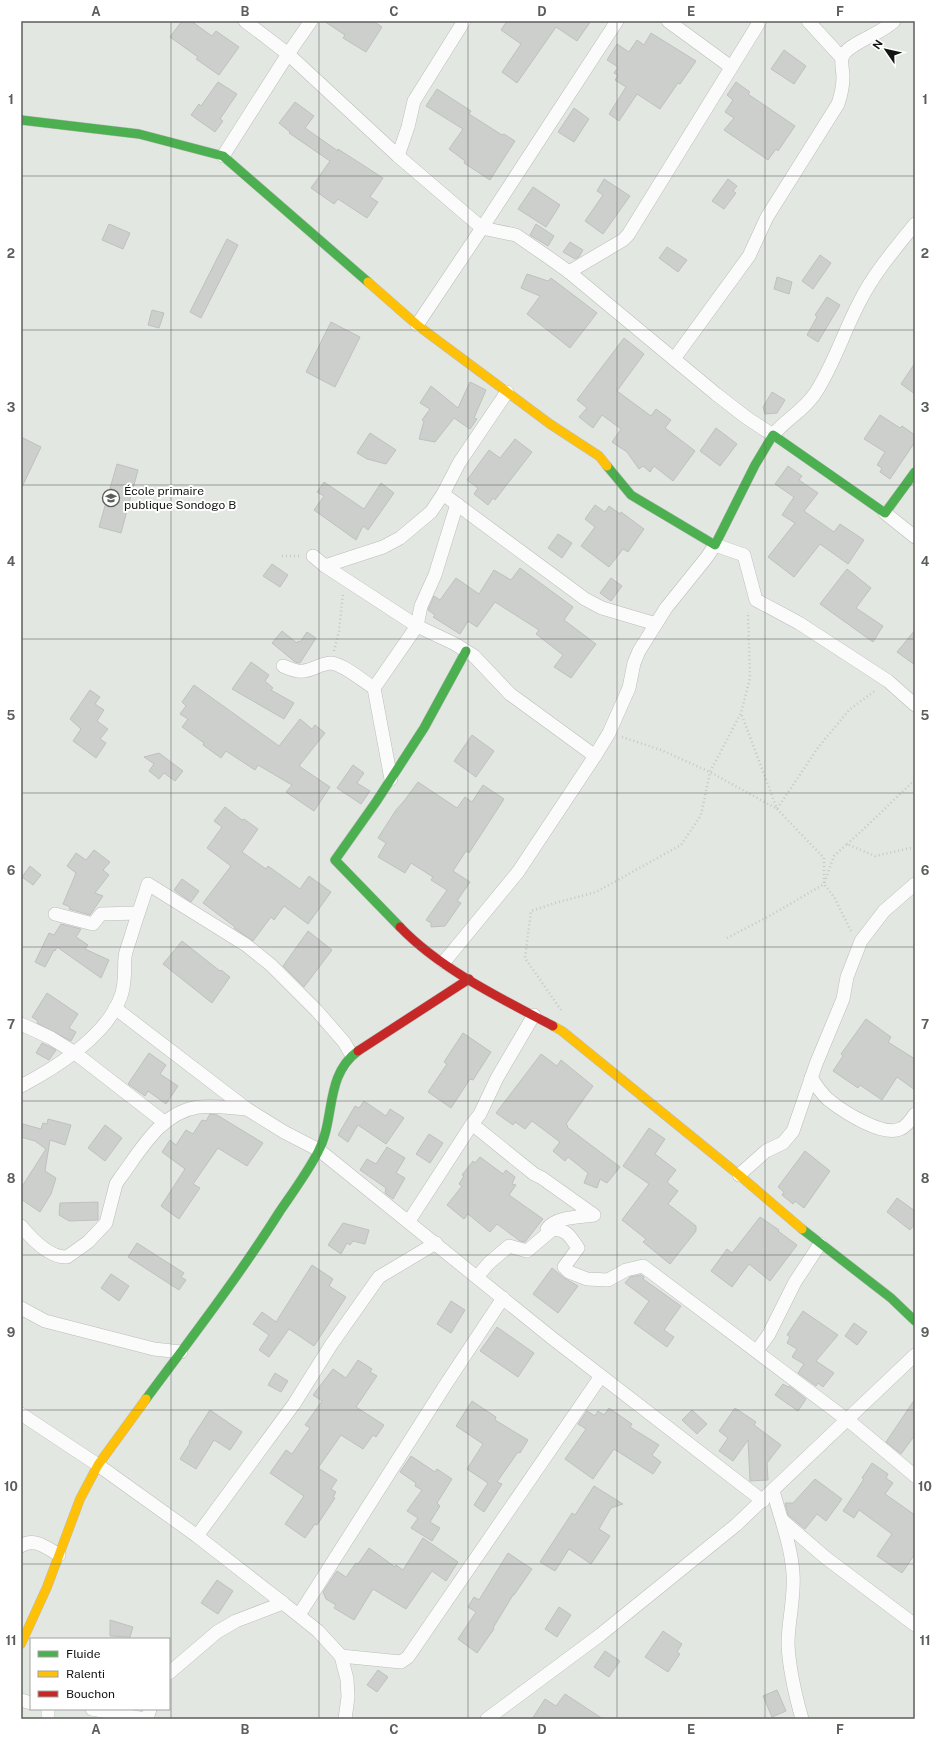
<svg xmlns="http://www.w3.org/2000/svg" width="936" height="1740" viewBox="0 0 936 1740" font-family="'Public Sans',sans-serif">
<rect width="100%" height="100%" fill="#e3e7e2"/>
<!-- building -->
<g fill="#cccfcb" stroke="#bec1be">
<polygon points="182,21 191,21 212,36 216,31 239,47 219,75 196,59 198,57 170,37"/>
<polygon points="324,21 373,21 382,27 366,52 343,38 345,35"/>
<polygon points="507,21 591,21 577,41 556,27 517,83 502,72 521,44 501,30"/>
<polygon points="651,33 696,61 680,84 678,83 660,109 637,94 619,121 609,114 626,87 615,80 618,75 614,73 618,67 607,60 617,44 629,52 637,40 644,45"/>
<polygon points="784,50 806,66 794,84 771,69"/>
<polygon points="218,82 237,94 220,119 223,121 215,132 191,115 199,104 201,106"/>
<polygon points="736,82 750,92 748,94 795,126 778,151 776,149 768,160 724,130 734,118 725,112 733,100 727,95"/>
<polygon points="437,89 471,111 469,114 502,135 504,134 515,141 490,180 464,163 465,161 449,149 463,129 426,106"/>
<polygon points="295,102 314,116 305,128 338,151 338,149 383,178 370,197 378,202 367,218 338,199 334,204 311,188 330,161 289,133 290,132 279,123"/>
<polygon points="574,108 589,119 574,142 558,132"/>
<polygon points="604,179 630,196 603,234 585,221 603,195 597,191"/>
<polygon points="728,179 737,186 733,191 736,193 724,209 712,201"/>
<polygon points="533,187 560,205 546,227 518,209"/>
<polygon points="109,224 130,233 123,249 102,240"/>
<polygon points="536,224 554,236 548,246 530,235"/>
<polygon points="227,239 238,245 201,318 190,312"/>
<polygon points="570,242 583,250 579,257 575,259 563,252"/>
<polygon points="667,247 687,260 678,272 659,258"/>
<polygon points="820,255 831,263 813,289 802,281"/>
<polygon points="527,274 548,281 551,278 597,313 570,348 527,314 540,296 521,288"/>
<polygon points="777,277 792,282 789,294 774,289"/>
<polygon points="827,297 840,305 818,342 807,335 817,317 815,315"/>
<polygon points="152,310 164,313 159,328 148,325"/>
<polygon points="331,322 360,337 335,387 306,372"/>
<polygon points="624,338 644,354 617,391 651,416 656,409 671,420 665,428 695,451 673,481 654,466 650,472 643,466 639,469 627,452 612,442 621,429 602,415 593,428 579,417 587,408 577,400"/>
<polygon points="915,363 915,394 901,384"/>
<polygon points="470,382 486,390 474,418 477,419 470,429 454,418 435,442 419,439 424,421 422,420 430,409 420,403 431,386 458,408"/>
<polygon points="772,392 785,400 777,413 765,414 763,407"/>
<polygon points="880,415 900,428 902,426 915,435 915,442 890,479 880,472 882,468 877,465 885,452 864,439"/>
<polygon points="716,428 737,444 720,466 700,451"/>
<polygon points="370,433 396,450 386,464 367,459 357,453"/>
<polygon points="21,437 41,447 21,489"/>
<polygon points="515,439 532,452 495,500 493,498 488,505 474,494 478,488 467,480 489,450 500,458"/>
<polygon points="117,464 138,470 121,533 99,527"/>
<polygon points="788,466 802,476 799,480 818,493 804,511 834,532 840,524 864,540 848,564 820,544 794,577 768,557 795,523 782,515 794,497 775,484"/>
<polygon points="324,482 364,509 381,483 394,493 368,530 363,526 356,540 314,510 324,496 317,492"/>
<polygon points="595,505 605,512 609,506 620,514 621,512 644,529 628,552 623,549 609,567 581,546 595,527 585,519"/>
<polygon points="558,534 572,543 562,558 548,548"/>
<polygon points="272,564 288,575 280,587 263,576"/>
<polygon points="520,568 573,607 564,620 596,644 571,678 554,667 563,655 536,634 539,630 495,602 477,627 468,621 460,634 433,617 435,615 428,610 434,596 440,600 456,578 479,594 494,570 511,580"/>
<polygon points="847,569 871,588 856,608 883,626 873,642 820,604"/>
<polygon points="611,578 622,586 611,601 600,593"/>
<polygon points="915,630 915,665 897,652"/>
<polygon points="282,631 297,643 298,641 300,642 307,632 316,638 300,663 295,662 272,643"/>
<polygon points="251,662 269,675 265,681 273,688 271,690 294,703 284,719 232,689"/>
<polygon points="194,685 279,746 300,719 312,729 315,725 325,733 299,766 330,787 314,811 286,792 292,785 258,765 255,770 226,751 221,758 203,745 204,743 182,727 188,719 180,714 186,706 182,702"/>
<polygon points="90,690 100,697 95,704 104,710 97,721 108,729 100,739 106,743 96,758 73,741 81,729 70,719"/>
<polygon points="472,735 494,751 476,777 454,761"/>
<polygon points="159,753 183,771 175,781 164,773 159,779 149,771 154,764 144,757"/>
<polygon points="353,765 364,773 357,783 370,791 361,804 337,788"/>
<polygon points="418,782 457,808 465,797 472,802 483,785 504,799 469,853 466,851 453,871 470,882 457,901 461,903 445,926 431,927 431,923 426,920 447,890 431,880 433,877 411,863 405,873 378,857 386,843 378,838 396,810 404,801"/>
<polygon points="225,807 242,820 244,819 258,829 242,852 266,869 268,866 300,889 309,876 331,892 308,924 284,906 274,920 271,917 253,941 234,928 235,927 203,903 231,866 207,848 222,827 214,821"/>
<polygon points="94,850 110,862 103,870 109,875 95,893 103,896 90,915 69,909 70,907 63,904 76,873 67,866 76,853 86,860"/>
<polygon points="30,866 41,875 33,885 22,877"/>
<polygon points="182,879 199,891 191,902 174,890"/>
<polygon points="61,924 81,929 76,937 88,945 85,949 109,960 101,978 57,947 55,951 54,950 45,967 35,962 49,933 54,935"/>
<polygon points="308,931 332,950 304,987 283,966"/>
<polygon points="182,941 220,971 221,970 230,977 212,1003 163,964"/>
<polygon points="47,993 78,1014 69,1028 76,1032 71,1041 37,1023 38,1021 32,1017"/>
<polygon points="866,1019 891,1037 888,1042 915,1059 915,1090 897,1077 882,1100 860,1085 858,1088 833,1071 843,1056 841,1054"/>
<polygon points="463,1033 491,1052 473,1080 470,1079 451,1108 428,1092 447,1064 444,1062"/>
<polygon points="42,1043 56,1050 49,1060 36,1053"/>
<polygon points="149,1053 166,1065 160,1074 178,1086 166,1104 148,1091 145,1096 128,1084"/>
<polygon points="541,1054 557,1066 561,1060 593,1086 566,1124 568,1126 567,1127 620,1167 607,1183 600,1179 597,1188 584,1183 588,1173 568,1157 565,1161 553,1151 560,1142 532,1121 525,1129 515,1122 513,1125 496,1113"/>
<polygon points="364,1101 386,1116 390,1109 404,1118 386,1144 358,1125 348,1142 338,1135 355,1106 359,1108"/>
<polygon points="210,1114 217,1115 263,1143 247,1166 218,1148 193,1184 200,1188 179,1219 161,1206 185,1169 162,1152 170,1140 176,1145 186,1130 193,1134 202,1120 206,1121"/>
<polygon points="48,1119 71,1125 65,1145 50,1140 45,1171 56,1178 51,1194 40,1212 21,1199 21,1188 46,1149 35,1141 21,1137 21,1131 23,1124 41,1129 43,1123 47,1124"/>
<polygon points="105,1125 122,1138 105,1161 88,1148"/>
<polygon points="649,1128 665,1139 655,1154 676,1170 667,1182 678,1191 668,1204 696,1226 696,1231 670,1264 643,1242 646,1239 622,1220 649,1184 623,1166"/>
<polygon points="429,1134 443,1143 430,1163 416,1154"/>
<polygon points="387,1147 405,1158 396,1173 405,1178 393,1199 385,1193 386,1188 360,1170 367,1159 376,1164"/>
<polygon points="805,1151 830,1171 804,1208 795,1201 793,1204 782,1195 784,1192 778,1187"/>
<polygon points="480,1157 503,1174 506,1170 515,1177 512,1184 516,1185 509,1195 543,1219 525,1242 520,1241 497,1224 490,1232 468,1214 464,1219 447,1205 462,1186 459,1184 464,1176 462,1175 473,1161 475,1163"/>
<polygon points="897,1198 915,1211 915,1224 910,1230 887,1212"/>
<polygon points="98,1202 98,1220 69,1221 59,1215 60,1203"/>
<polygon points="760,1217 779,1230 778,1231 797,1245 770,1281 749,1264 732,1287 711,1271 727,1249 732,1253"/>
<polygon points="343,1223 369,1230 365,1244 353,1241 350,1245 347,1243 341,1254 328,1245"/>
<polygon points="137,1243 184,1273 181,1277 186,1280 179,1290 128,1257"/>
<polygon points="312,1265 333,1279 329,1286 346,1297 314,1346 289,1329 269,1357 259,1350 269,1335 253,1324 262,1312 276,1322"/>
<polygon points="552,1268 564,1278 578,1286 558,1313 533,1294"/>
<polygon points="111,1274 129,1286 119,1301 101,1288"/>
<polygon points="641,1275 644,1277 643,1279 681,1306 664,1330 674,1337 667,1347 634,1323 649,1301 625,1283 630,1277"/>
<polygon points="451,1301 465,1310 451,1333 437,1324"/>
<polygon points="803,1311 838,1335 816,1361 834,1373 823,1387 818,1383 816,1386 798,1373 804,1364 792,1357 797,1349 787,1343 790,1337 787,1335"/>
<polygon points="854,1323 867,1332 857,1345 845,1336"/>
<polygon points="497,1327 534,1353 518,1377 480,1351"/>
<polygon points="358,1360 372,1369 370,1372 377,1376 356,1407 384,1425 376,1437 373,1435 363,1449 341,1435 318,1468 337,1480 331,1489 336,1492 333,1497 335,1498 317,1525 315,1524 305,1538 285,1524 304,1496 270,1473 286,1450 292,1454 310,1428 305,1425 322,1401 313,1395 333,1369 346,1378"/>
<polygon points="275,1373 288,1381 281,1392 268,1385"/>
<polygon points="783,1384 788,1387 789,1386 806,1399 798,1411 775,1395"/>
<polygon points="915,1399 915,1435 901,1454 886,1442"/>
<polygon points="472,1401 496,1417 495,1420 528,1440 520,1453 518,1452 497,1482 502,1484 484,1512 474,1505 488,1483 467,1469 483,1444 456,1426"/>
<polygon points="609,1408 632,1424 630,1427 659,1445 652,1455 661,1462 653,1474 614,1449 593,1479 565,1459 586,1429 578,1424 587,1411 595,1416 598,1411 604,1415"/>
<polygon points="735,1408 756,1422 754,1425 781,1445 767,1463 768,1480 750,1481 748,1440 733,1461 719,1451 728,1438 719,1431"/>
<polygon points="210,1410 242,1432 230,1450 214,1440 196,1469 180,1459 190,1443 189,1442"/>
<polygon points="692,1410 707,1424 697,1434 682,1420"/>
<polygon points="411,1456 435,1472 437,1469 452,1479 437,1503 440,1506 430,1522 440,1528 432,1541 411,1528 418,1518 407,1511 422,1490 415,1486 416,1483 400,1472"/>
<polygon points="872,1463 888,1474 886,1478 893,1483 885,1494 915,1515 915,1554 902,1573 877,1556 892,1534 859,1510 854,1518 843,1511 864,1479 862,1478"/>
<polygon points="815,1479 842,1499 826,1521 817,1514 805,1529 788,1515 785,1503 793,1503"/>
<polygon points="594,1486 623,1504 611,1508 599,1529 610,1536 591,1564 569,1549 555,1571 540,1562 572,1513 575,1515"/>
<polygon points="423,1538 458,1562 446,1581 432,1571 406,1609 373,1589 354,1620 334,1608 336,1605 326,1599 323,1592 337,1571 346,1577 356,1563 358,1564 369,1548 395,1567 396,1565 403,1570"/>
<polygon points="508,1553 532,1569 514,1595 513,1595 493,1628 494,1629 477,1653 458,1639 476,1612 468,1607 474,1597 479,1600"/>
<polygon points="217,1580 233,1591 218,1614 201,1603"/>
<polygon points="559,1607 571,1615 557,1637 545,1629"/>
<polygon points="110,1620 133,1627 130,1637 110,1636"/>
<polygon points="663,1631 682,1644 677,1652 680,1654 668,1672 645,1657"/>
<polygon points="605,1651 620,1661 609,1677 594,1667"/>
<polygon points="378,1670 388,1677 377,1692 367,1685"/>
<polygon points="777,1690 786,1711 772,1717 763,1696"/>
<polygon points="565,1694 603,1719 532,1719 545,1699 556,1706"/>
</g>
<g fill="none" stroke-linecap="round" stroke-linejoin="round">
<!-- street casing -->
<g stroke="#babdb9" stroke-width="14">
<g id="street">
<polyline points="245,21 288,54 398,156 482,228 617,21"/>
<polyline points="668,21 731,67"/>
<polyline points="808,21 842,58"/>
<polyline points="223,156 288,54 311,21"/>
<polyline points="398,156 408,127 414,101 464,21"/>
<polyline points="569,272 623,240 628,235 760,21"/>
<path d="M417,325L482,228L516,235L548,257L569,272L716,394L747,418L773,435C786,419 805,410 816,392C834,364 844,331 860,301C874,273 895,249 915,224"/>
<path d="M674,359L749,256L767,217L838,104C841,95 843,86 843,77C843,71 841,64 842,58C845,44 882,34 894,21"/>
<polyline points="443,494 585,599 602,608 656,624"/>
<polyline points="885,513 915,537"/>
<polyline points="313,556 325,566 417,626 455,644 474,656 510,694 595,756"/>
<polyline points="325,566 383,547 400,538 431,512 443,494 459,463 507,392"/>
<path d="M283,666C299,673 303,673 319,666C322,665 327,663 331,663C343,664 363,681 374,688L391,779"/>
<polyline points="374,688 417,626 421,606 435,575 457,504"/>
<polyline points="55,914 93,924 101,914 138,913"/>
<polyline points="444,962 518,872 595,756 609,733 629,688 634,663 639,651 666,608 707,557 715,545 744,555 756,600 799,623 888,681 915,705"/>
<polyline points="115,1008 247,1109 284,1132 319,1150 552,1338 763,1501"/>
<path d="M534,1015L497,1078L480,1114L472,1124L534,1174L542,1178L594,1215C579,1217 555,1217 547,1229"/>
<polyline points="21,1024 51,1038 75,1053 164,1122"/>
<path d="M811,1078C817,1086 822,1095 830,1101C844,1112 883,1137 900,1129C906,1127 911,1120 915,1114"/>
<path d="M21,1086C57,1067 107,1036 121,996C126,982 124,970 125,957C126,949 130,941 132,933C137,917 143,900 148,884L246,945L271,965L317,1011L344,1042L351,1054"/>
<polyline points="739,1175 766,1151 783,1143 793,1131 816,1064 843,999 847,977 861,941 884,911 915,884"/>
<polyline points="409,1221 472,1124"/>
<path d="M21,1226C31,1238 50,1258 67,1257L88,1242L106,1223L116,1184L120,1178C141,1150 160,1113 198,1107C214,1105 231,1108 247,1109"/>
<path d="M477,1277L489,1263L509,1246L527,1251L553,1229C567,1230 570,1236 578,1248L564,1267L569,1272L587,1279L608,1280L626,1270L643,1266L854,1425L915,1476"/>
<polyline points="21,1308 45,1321 154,1349 181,1352"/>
<polyline points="757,1351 769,1334 795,1282 820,1244"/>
<polyline points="21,1414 98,1465 197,1536 283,1603"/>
<path d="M773,1490C780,1518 791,1544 793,1573C795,1597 788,1621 788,1644C789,1670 795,1694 802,1719"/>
<polyline points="783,1521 826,1558 915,1625"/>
<polyline points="197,1536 294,1404 331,1345 379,1277 436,1243"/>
<path d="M21,1546C34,1537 47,1548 59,1555"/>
<polyline points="299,1615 446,1384 503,1298"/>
<polyline points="341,1656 401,1662 408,1657 601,1376"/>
<polyline points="169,1673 217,1632 236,1621 283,1603 318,1631 341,1656 347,1679 348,1697 345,1719"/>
<polyline points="21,1700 31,1703"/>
<polyline points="48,1709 48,1719"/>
<polyline points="92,1709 144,1719"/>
<polyline points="147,1719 150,1709"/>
<polyline points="487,1719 600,1635 736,1525 915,1355"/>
</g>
</g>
<!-- fast casing -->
<g stroke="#babdb9" stroke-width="10">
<g id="fast">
<polyline points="21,120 139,134 223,156 368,282"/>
<polyline points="607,466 631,495 715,545 755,465 773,435 885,513 915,472"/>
<polyline points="400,927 335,860 376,802 424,728 466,651"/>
<polyline points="802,1229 891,1298 915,1321"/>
<path d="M146,1399C192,1337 239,1276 280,1211C293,1192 307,1173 318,1152C336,1118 324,1076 358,1051"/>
</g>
</g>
<!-- slow casing -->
<g stroke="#babdb9" stroke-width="10">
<g id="slow">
<polyline points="368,282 417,325 550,424 599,456 607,466"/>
<polyline points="553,1026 562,1031 739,1175 802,1229"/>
<polyline points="21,1644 47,1587 80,1499 98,1465 146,1399"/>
</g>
</g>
<!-- jam casing -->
<g stroke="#babdb9" stroke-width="10">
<g id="jam">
<path d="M400,927C440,969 502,999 553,1026"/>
<polyline points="358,1051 469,979"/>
</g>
</g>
<!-- path -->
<g stroke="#c6c7c6" stroke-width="2.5" stroke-dasharray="1 3" stroke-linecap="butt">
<polyline points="282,556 300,556"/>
<polyline points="334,651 339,631 343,593"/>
<polyline points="622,737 661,750 710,772 777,809 817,749 849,710 876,690"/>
<path d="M847,844C871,823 892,801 915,780"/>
<polyline points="851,931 834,897 824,884 834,856 847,844 875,856 915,847"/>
<polyline points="727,938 773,914 824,884 824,858 777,809 741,713"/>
<polyline points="561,1010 525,958 531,911 555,903 596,892 681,845 701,815 710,772 741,713 750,678 748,612"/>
</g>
<!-- street -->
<use href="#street" stroke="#fbfbfb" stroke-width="13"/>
<!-- fast -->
<use href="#fast" stroke="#4caf50" stroke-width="9"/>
<!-- slow -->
<use href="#slow" stroke="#ffc107" stroke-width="9"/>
<!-- jam -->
<use href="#jam" stroke="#c62828" stroke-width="9"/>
</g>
<!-- grid -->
<path fill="none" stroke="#5c5e5b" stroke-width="1" stroke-opacity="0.55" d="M171,21V1719M319,21V1719M468,21V1719M617,21V1719M765,21V1719M21,176H915M21,330H915M21,485H915M21,639H915M21,793H915M21,947H915M21,1101H915M21,1255H915M21,1410H915M21,1564H915"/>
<!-- icons -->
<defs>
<g id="school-ring" transform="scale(0.9)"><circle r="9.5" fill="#fff" stroke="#5c5e5b" stroke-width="1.5"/><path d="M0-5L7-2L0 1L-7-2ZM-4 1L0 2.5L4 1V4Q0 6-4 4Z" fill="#5c5e5b"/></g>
</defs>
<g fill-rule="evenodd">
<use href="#school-ring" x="111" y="498"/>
</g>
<g text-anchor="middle" stroke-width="4" stroke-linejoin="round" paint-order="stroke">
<!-- poi labels -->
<g font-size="12" fill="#131512" stroke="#fff" text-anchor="start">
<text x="124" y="495">École primaire<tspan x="124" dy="14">publique Sondogo B</tspan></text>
</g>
</g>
<!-- border -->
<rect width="936" height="1740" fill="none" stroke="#ffffff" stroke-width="44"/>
<!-- legend -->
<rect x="30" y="1638" width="140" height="72" fill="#ffffff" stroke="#a1a1a0"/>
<rect x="38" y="1651" width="20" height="6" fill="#4caf50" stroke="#a1a1a0"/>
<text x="66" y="1658" font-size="12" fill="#131512">Fluide</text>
<rect x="38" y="1671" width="20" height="6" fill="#ffc107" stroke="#a1a1a0"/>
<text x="66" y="1678" font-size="12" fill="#131512">Ralenti</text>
<rect x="38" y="1691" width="20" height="6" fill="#c62828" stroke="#a1a1a0"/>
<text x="66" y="1698" font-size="12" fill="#131512">Bouchon</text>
<!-- north arrow -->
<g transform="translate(886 50) rotate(304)" stroke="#ffffff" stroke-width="3" paint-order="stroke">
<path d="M0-3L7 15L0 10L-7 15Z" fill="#131512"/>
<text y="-6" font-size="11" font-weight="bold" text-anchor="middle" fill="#131512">N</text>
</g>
<rect x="22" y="22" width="892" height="1696" fill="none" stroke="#5c5e5b" stroke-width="1.5"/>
<g font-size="13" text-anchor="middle" font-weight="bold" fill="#5c5e5b">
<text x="96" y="16">A</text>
<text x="245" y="16">B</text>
<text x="394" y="16">C</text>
<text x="542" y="16">D</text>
<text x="691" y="16">E</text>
<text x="840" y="16">F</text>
<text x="11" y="104">1</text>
<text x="925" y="104">1</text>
<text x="11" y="258">2</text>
<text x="925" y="258">2</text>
<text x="11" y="412">3</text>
<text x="925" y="412">3</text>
<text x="11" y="566">4</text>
<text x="925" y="566">4</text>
<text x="11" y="720">5</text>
<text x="925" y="720">5</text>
<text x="11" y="875">6</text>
<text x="925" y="875">6</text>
<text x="11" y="1029">7</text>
<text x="925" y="1029">7</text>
<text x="11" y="1183">8</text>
<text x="925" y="1183">8</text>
<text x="11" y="1337">9</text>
<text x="925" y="1337">9</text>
<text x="11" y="1491">10</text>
<text x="925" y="1491">10</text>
<text x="11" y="1645">11</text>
<text x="925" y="1645">11</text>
<text x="96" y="1734">A</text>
<text x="245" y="1734">B</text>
<text x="394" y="1734">C</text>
<text x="542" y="1734">D</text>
<text x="691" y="1734">E</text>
<text x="840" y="1734">F</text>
</g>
</svg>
